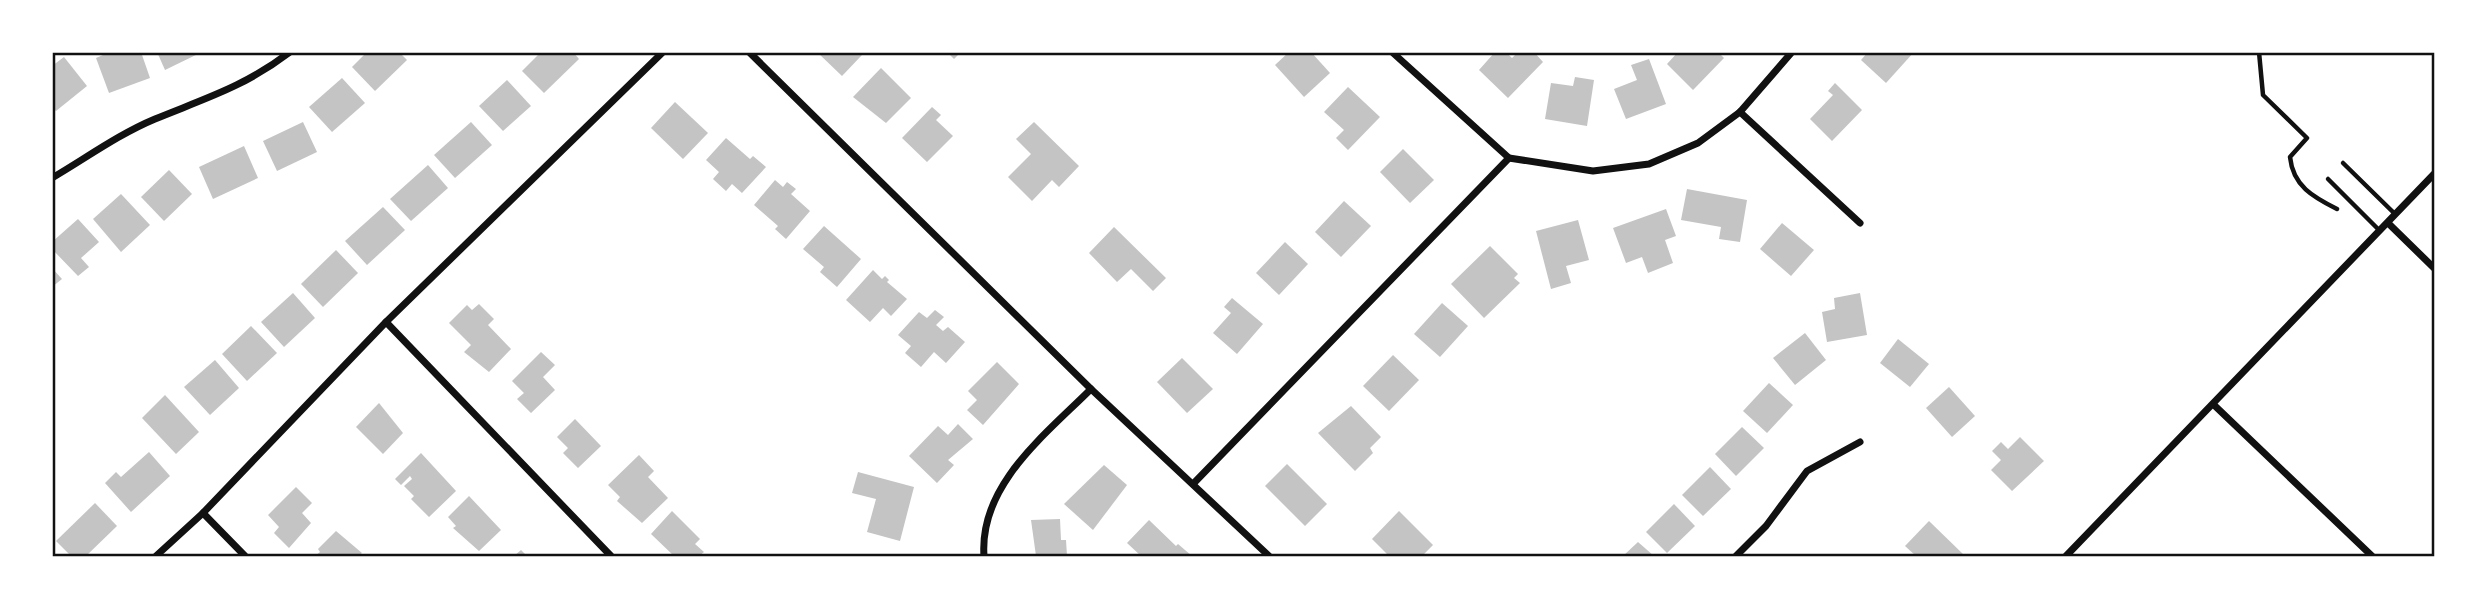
<svg xmlns="http://www.w3.org/2000/svg" width="2487" height="609" viewBox="0 0 2487 609" font-family="'Space Grotesk',sans-serif">
<rect width="100%" height="100%" fill="#fff"/>
<!-- building -->
<g fill="#c4c4c4">
<polygon points="110,52 141,52 150,78 109,93 96,58"/>
<polygon points="157,52 202,52 165,70"/>
<polygon points="367,52 399,52 407,60 375,91 352,67"/>
<polygon points="541,52 573,52 579,59 544,93 522,71"/>
<polygon points="817,52 859,52 862,55 842,76"/>
<polygon points="947,52 961,52 954,59"/>
<polygon points="1289,52 1311,52 1330,73 1304,97 1275,65"/>
<polygon points="1495,52 1506,52 1512,58 1518,52 1534,52 1543,62 1508,98 1479,70"/>
<polygon points="1678,52 1718,52 1724,58 1693,90 1667,64"/>
<polygon points="1868,52 1914,52 1886,83 1861,60"/>
<polygon points="64,57 87,86 56,111 52,107 52,66"/>
<polygon points="1649,59 1666,104 1626,119 1614,89 1637,80 1631,65"/>
<polygon points="881,68 911,98 886,123 853,97"/>
<polygon points="1575,77 1594,80 1587,126 1545,119 1551,83 1573,86"/>
<polygon points="342,78 365,103 332,132 309,107"/>
<polygon points="507,80 531,106 503,131 479,106"/>
<polygon points="1835,83 1862,110 1832,141 1810,119 1833,95 1828,91"/>
<polygon points="1348,87 1380,117 1348,150 1336,138 1344,130 1324,112"/>
<polygon points="675,102 708,133 683,159 651,128"/>
<polygon points="932,107 941,115 936,120 953,136 927,162 902,138"/>
<polygon points="303,122 317,152 277,171 263,141"/>
<polygon points="471,122 492,145 455,178 434,155"/>
<polygon points="1034,122 1079,166 1059,187 1052,180 1032,201 1008,177 1031,154 1016,139"/>
<polygon points="726,138 750,159 753,156 766,167 742,193 732,184 726,191 713,179 719,172 706,160"/>
<polygon points="244,146 258,178 213,199 199,167"/>
<polygon points="1403,149 1434,180 1410,203 1380,172"/>
<polygon points="428,165 448,188 411,221 390,199"/>
<polygon points="169,170 192,194 164,221 141,197"/>
<polygon points="775,180 783,187 787,182 796,189 791,194 810,211 786,239 775,229 778,226 754,205"/>
<polygon points="1687,189 1747,200 1740,242 1719,239 1721,227 1681,220"/>
<polygon points="121,194 150,225 121,252 93,219"/>
<polygon points="1344,201 1371,226 1341,257 1315,232"/>
<polygon points="383,207 405,230 367,265 345,241"/>
<polygon points="1666,209 1676,236 1665,240 1673,263 1648,273 1642,257 1626,263 1613,228"/>
<polygon points="78,219 99,242 81,258 89,267 78,276 52,249 52,242"/>
<polygon points="1578,220 1589,260 1566,266 1571,283 1551,289 1536,231"/>
<polygon points="1782,223 1814,250 1791,276 1760,249"/>
<polygon points="824,226 861,259 837,287 820,272 824,267 803,249"/>
<polygon points="1114,227 1166,278 1153,291 1131,269 1117,282 1089,253"/>
<polygon points="1285,242 1308,264 1279,295 1256,273"/>
<polygon points="1490,246 1518,274 1514,278 1520,283 1484,318 1451,284"/>
<polygon points="336,250 358,273 323,307 301,284"/>
<polygon points="52,268 62,279 52,287"/>
<polygon points="873,270 882,279 885,276 889,280 887,282 907,299 891,316 883,308 870,322 846,300"/>
<polygon points="293,293 315,318 284,347 261,322"/>
<polygon points="1860,293 1867,335 1827,342 1822,312 1835,309 1834,298"/>
<polygon points="1232,298 1263,324 1237,354 1213,333 1231,313 1224,307"/>
<polygon points="1442,303 1468,326 1440,357 1414,334"/>
<polygon points="479,304 494,319 488,325 511,349 489,372 464,352 471,345 449,323 467,305 472,310"/>
<polygon points="935,310 944,317 936,325 943,331 948,327 965,342 946,363 934,352 921,367 905,353 911,346 898,335 919,312 927,318"/>
<polygon points="251,326 277,353 247,381 222,354"/>
<polygon points="1805,333 1826,360 1795,385 1773,358"/>
<polygon points="1898,339 1929,364 1910,387 1880,363"/>
<polygon points="541,352 555,365 543,377 555,390 531,413 517,399 524,393 512,381"/>
<polygon points="1393,355 1419,380 1389,411 1363,386"/>
<polygon points="1182,358 1213,389 1187,413 1157,382"/>
<polygon points="215,360 239,388 210,415 184,387"/>
<polygon points="997,362 1019,384 983,425 967,410 977,400 968,391"/>
<polygon points="1769,383 1793,405 1767,433 1743,411"/>
<polygon points="1949,387 1975,416 1952,437 1926,408"/>
<polygon points="165,395 199,432 176,454 142,418"/>
<polygon points="379,403 403,433 383,454 356,427"/>
<polygon points="1351,406 1381,437 1370,448 1373,453 1355,471 1318,433"/>
<polygon points="575,419 601,446 578,468 563,453 568,448 557,437"/>
<polygon points="958,424 973,439 948,460 954,465 937,483 909,456 938,426 948,435"/>
<polygon points="1742,427 1764,448 1736,476 1715,454"/>
<polygon points="2020,437 2044,461 2012,491 1991,470 2001,460 1992,451 2001,442 2008,449"/>
<polygon points="149,452 170,476 131,512 105,483 116,472 121,477"/>
<polygon points="421,453 456,491 429,517 411,499 414,496 404,486 412,479 410,476 401,485 395,479"/>
<polygon points="639,455 654,471 648,477 668,498 642,523 617,501 620,497 608,485"/>
<polygon points="1287,464 1327,504 1305,526 1265,486"/>
<polygon points="1104,465 1127,485 1093,530 1064,504"/>
<polygon points="1710,467 1731,489 1703,516 1682,495"/>
<polygon points="858,472 914,487 900,541 867,532 876,499 852,493"/>
<polygon points="296,487 312,503 302,513 311,523 289,548 274,533 279,527 268,515"/>
<polygon points="469,496 501,530 479,551 453,528 456,526 448,517"/>
<polygon points="95,503 117,526 86,556 71,556 56,541"/>
<polygon points="1674,504 1695,526 1667,553 1646,532"/>
<polygon points="672,511 700,539 695,544 704,552 699,556 674,556 651,534"/>
<polygon points="1399,511 1433,545 1422,556 1386,556 1388,555 1372,539"/>
<polygon points="1060,519 1061,540 1066,540 1067,556 1036,556 1031,520"/>
<polygon points="1149,520 1176,546 1178,544 1192,556 1141,556 1127,543"/>
<polygon points="1929,521 1965,556 1916,556 1905,546"/>
<polygon points="336,531 362,553 358,556 315,556 320,552 318,549"/>
<polygon points="1638,542 1654,556 1623,556"/>
<polygon points="521,550 527,556 514,556"/>
</g>
<g fill="none" stroke-linecap="round" stroke-linejoin="round">
<!-- path -->
<path stroke="#111" stroke-width="4.5" d="M2259,52L2263,95L2307,138L2290,157C2293,186 2313,197 2337,209"/>
<!-- service -->
<g stroke="#111" stroke-width="4.5">
<polyline points="2343,163 2395,214"/>
<polyline points="2328,179 2379,230"/>
</g>
<!-- minor -->
<g stroke="#111" stroke-width="7">
<polyline points="749,52 1091,389 1269,556"/>
<polyline points="1392,52 1509,158 1593,171 1649,164 1698,143 1740,112 1792,52"/>
<polyline points="1740,112 1860,223"/>
<path d="M52,178C86,158 119,134 155,119C206,98 244,87 290,52"/>
<polyline points="2388,223 2434,268"/>
<polyline points="386,322 611,556"/>
<polyline points="2214,405 2372,556"/>
<polyline points="1193,484 1509,158"/>
<polyline points="203,513 245,556"/>
<polyline points="156,556 203,513 386,322 663,52"/>
<path d="M984,556C979,485 1045,435 1091,389"/>
<polyline points="1736,556 1766,526 1807,471 1860,442"/>
<polyline points="2066,556 2434,174"/>
</g>
</g>
<!-- border -->
<rect width="2487" height="609" fill="none" stroke="#ffffff" stroke-width="108"/>
<rect x="54" y="54" width="2379" height="501" fill="none" stroke="#111" stroke-width="2.5"/>
</svg>
